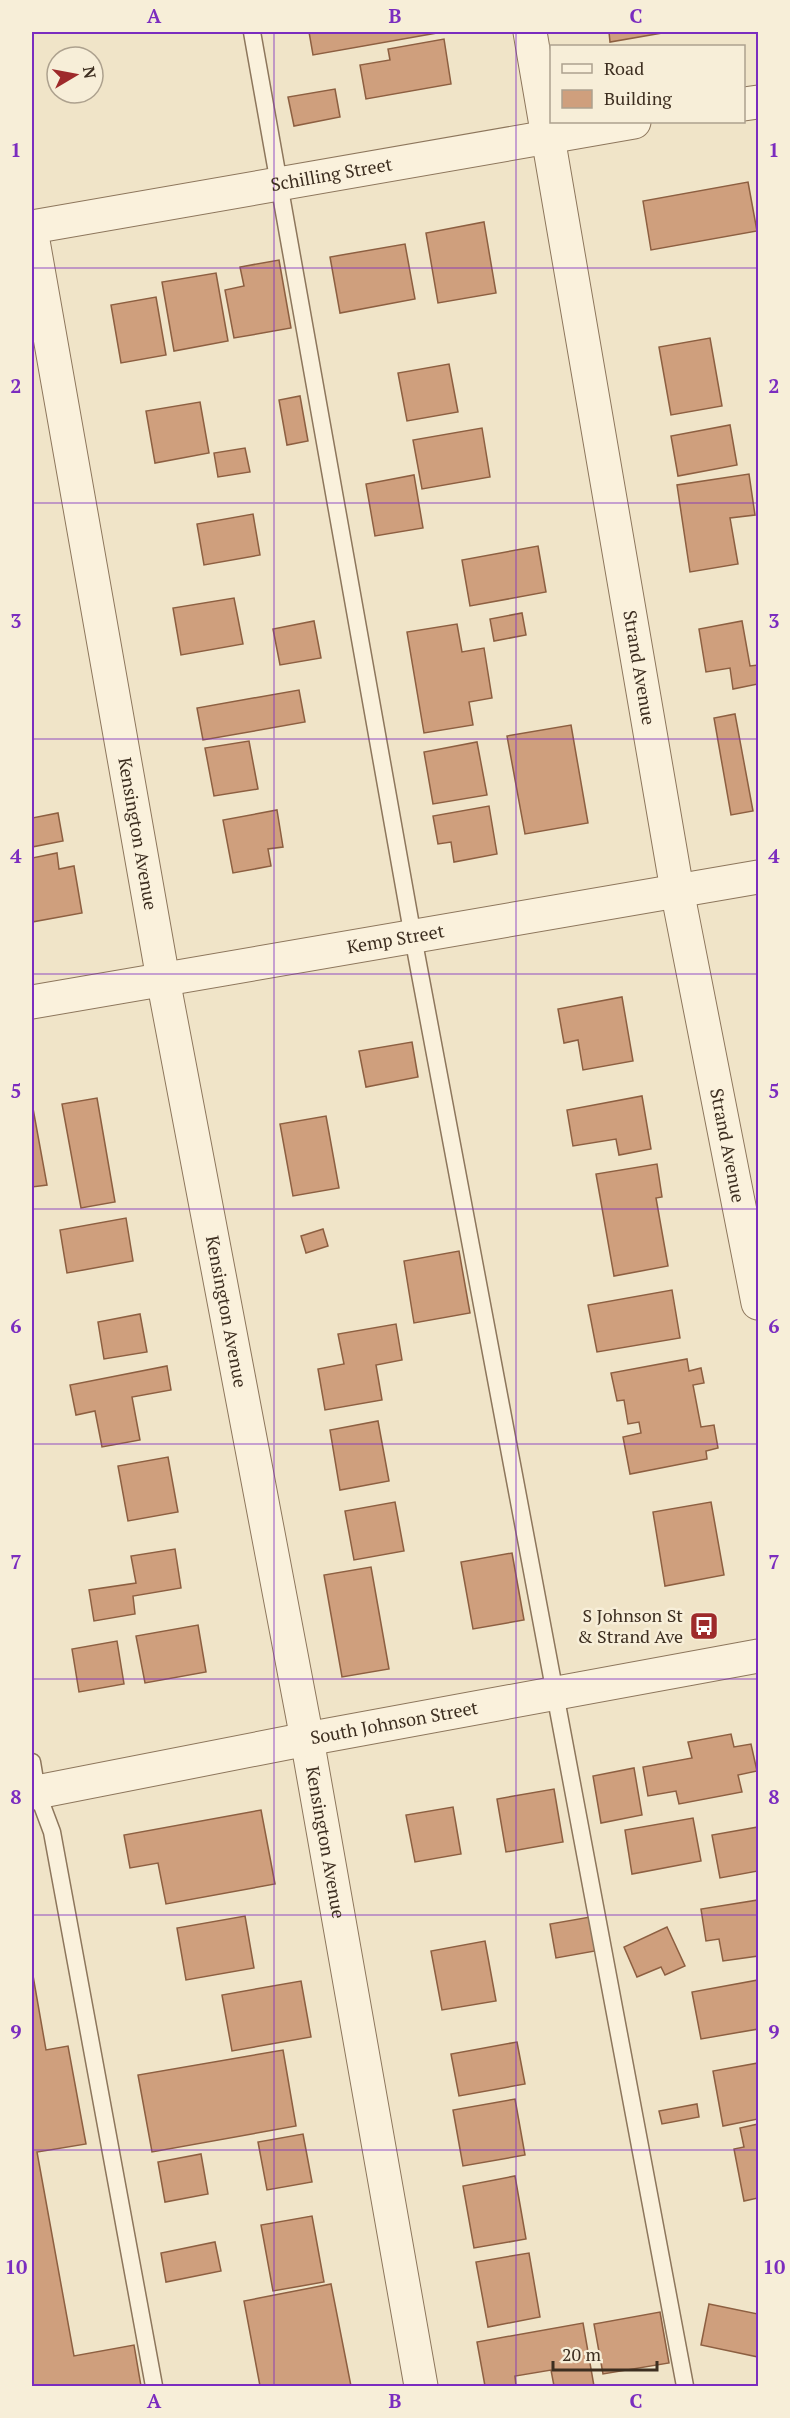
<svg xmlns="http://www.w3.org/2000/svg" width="790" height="2418" viewBox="0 0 790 2418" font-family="'PT Serif',serif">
<rect width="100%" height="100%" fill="#f0e4c8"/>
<!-- building -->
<g fill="#cf9f7d" stroke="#8d5f41" stroke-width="1.5">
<polygon points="309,32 436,32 437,33 313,55"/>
<polygon points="609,32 668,32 610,42"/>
<polygon points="444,39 451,84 366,99 360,65 390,60 388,49"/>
<polygon points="335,89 340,117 294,126 288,97"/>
<polygon points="748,182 757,231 651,250 643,201"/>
<polygon points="484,222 496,293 438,303 426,233"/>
<polygon points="405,244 415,299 340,313 330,257"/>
<polygon points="279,260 291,328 234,338 225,290 244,286 240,267"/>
<polygon points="216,273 228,341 174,351 162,282"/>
<polygon points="156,297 166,355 121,363 111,305"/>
<polygon points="710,338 722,406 671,415 659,347"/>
<polygon points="449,364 458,412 407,421 398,373"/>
<polygon points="300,396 308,441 287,445 279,400"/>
<polygon points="200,402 209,453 155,463 146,411"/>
<polygon points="730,425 737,465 678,476 671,436"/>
<polygon points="482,428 490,477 422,489 413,440"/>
<polygon points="245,448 250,472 218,477 214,453"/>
<polygon points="749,474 755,515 730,518 738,564 690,572 677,485"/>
<polygon points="414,475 423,528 375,536 366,484"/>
<polygon points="253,514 260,555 204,565 197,524"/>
<polygon points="538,546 546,592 470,606 462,560"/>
<polygon points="234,598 243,644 181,655 173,608"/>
<polygon points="522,613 526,635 494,641 490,619"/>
<polygon points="314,621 321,658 280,665 273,629"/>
<polygon points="742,621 750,666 758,665 758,684 733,689 730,668 706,672 699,629"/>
<polygon points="457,624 462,652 484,648 492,698 469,702 473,725 424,733 407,632"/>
<polygon points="299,690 305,722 203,740 197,708"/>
<polygon points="735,714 753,811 731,815 714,718"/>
<polygon points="571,725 588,823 525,834 507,736"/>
<polygon points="249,741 258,789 214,796 205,748"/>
<polygon points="477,742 487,795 433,804 424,752"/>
<polygon points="489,806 497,854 454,862 451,842 438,844 433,816"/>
<polygon points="277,810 283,847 268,849 271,866 233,873 223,820"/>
<polygon points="58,813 63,841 32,847 32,818"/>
<polygon points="57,853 59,869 74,866 82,913 32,922 32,858"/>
<polygon points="622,997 633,1061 583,1070 578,1040 564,1043 558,1009"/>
<polygon points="412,1042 418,1077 366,1087 359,1051"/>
<polygon points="642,1096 651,1149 619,1155 616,1139 573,1146 567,1110"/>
<polygon points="97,1098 115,1202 81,1208 62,1104"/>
<polygon points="32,1103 47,1185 32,1187"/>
<polygon points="326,1116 339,1188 293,1196 280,1124"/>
<polygon points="657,1164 662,1197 656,1198 668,1266 614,1276 596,1174"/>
<polygon points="126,1218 133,1261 67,1273 60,1230"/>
<polygon points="323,1229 328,1246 306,1253 301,1236"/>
<polygon points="459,1251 470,1313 414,1323 404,1261"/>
<polygon points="672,1290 680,1338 597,1352 588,1305"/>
<polygon points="140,1314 147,1352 104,1359 98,1322"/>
<polygon points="396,1324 402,1360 376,1365 382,1400 325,1410 318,1369 344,1364 338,1334"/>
<polygon points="687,1359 689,1371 701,1368 704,1383 693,1385 701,1427 714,1425 718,1448 706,1451 707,1459 630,1474 623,1437 641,1433 639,1422 628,1424 624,1400 617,1401 611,1373"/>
<polygon points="167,1366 171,1390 132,1397 140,1440 102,1447 95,1411 76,1415 70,1385"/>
<polygon points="378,1421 389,1481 340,1490 330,1430"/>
<polygon points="168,1457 178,1512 128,1521 118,1466"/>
<polygon points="395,1502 404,1551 354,1560 345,1511"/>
<polygon points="711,1502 724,1575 665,1586 653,1512"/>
<polygon points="175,1549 181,1588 133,1596 135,1614 94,1621 89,1590 136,1583 131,1556"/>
<polygon points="512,1553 524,1620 473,1629 461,1562"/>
<polygon points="371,1567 389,1669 342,1677 324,1575"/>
<polygon points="198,1625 206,1672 145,1683 136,1636"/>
<polygon points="117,1641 124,1684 79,1692 72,1649"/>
<polygon points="731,1734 734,1747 751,1744 757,1771 738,1775 742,1792 679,1804 676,1791 648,1796 643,1767 692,1758 688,1742"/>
<polygon points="634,1768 642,1815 601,1823 593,1776"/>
<polygon points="554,1789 563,1842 506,1852 497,1799"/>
<polygon points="453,1807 461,1854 415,1862 406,1815"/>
<polygon points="261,1810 275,1884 166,1904 158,1863 130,1868 124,1835"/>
<polygon points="693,1818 701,1861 632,1874 625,1830"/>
<polygon points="758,1827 758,1871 720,1878 712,1835"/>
<polygon points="758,1900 758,1956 723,1961 719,1939 706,1941 701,1909"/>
<polygon points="245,1916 254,1968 186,1980 177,1928"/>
<polygon points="590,1917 595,1951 556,1958 550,1924"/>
<polygon points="667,1927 685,1966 665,1975 661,1967 637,1977 624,1947"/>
<polygon points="485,1941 496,2001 442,2010 431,1951"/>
<polygon points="32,1970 46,2050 68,2046 86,2144 37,2152 74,2356 134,2345 141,2386 32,2386"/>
<polygon points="758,1980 758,2029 701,2039 692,1992"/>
<polygon points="301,1981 311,2037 232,2051 222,1995"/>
<polygon points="517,2042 525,2084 459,2096 451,2054"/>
<polygon points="283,2050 296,2126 152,2152 138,2075"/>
<polygon points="758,2063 758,2119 723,2126 713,2071"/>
<polygon points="515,2099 525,2155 463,2166 453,2110"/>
<polygon points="697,2104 699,2117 662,2124 659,2111"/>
<polygon points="758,2124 758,2198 744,2201 734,2149 744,2147 740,2128"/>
<polygon points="303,2134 312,2182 267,2190 258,2142"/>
<polygon points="201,2154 208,2194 165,2202 158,2162"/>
<polygon points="515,2176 526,2239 474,2248 463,2186"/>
<polygon points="312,2216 324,2282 273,2291 261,2225"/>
<polygon points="215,2242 221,2271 166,2282 161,2253"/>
<polygon points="529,2253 540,2317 488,2327 476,2262"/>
<polygon points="331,2284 351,2386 260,2386 244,2301"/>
<polygon points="709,2304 758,2314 758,2357 701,2345"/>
<polygon points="660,2312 669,2363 603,2374 594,2324"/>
<polygon points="583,2323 594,2386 554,2386 551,2370 515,2376 516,2386 485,2386 477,2342"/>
</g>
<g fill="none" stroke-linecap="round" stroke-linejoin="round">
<!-- service casing -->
<g stroke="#8d765c" stroke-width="19">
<g id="service">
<polyline points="252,32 413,937 685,2386"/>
<polyline points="32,1762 37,1792 52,1832 154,2386"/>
</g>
</g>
<!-- minor casing -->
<g stroke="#8d765c" stroke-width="35">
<g id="minor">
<path id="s1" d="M530,32L677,890L758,1303"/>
<polyline points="744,104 758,102"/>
<path id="s2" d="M32,227L634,122"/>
<path id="s3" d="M32,235L163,979L307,1739L421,2386"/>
<path id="s4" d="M32,1002L758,877"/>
</g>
</g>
<!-- tertiary casing -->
<g stroke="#8d765c" stroke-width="35">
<g id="tertiary">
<path id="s5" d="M32,1793L307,1739L758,1656"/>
</g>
</g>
<!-- service -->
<use href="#service" stroke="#faf1dc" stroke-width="16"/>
<!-- minor -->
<use href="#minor" stroke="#faf1dc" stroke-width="33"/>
<!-- tertiary -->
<use href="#tertiary" stroke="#faf1dc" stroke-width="33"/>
</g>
<!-- grid -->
<path fill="none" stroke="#7b2cbf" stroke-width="1.5" stroke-opacity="0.55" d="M274,32V2386M516,32V2386M32,268H758M32,503H758M32,739H758M32,974H758M32,1209H758M32,1444H758M32,1679H758M32,1915H758M32,2150H758"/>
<!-- icons -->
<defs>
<g id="bus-square" transform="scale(1.5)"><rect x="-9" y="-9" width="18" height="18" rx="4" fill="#9e2a2b" stroke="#f7eed8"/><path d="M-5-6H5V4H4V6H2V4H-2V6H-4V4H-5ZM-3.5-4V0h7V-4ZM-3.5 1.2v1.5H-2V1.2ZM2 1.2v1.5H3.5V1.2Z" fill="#fff"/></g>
</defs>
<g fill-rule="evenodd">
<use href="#bus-square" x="704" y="1626"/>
</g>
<g text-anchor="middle" stroke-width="5" stroke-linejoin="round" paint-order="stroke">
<!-- street labels -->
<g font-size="18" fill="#3d2e20" stroke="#f7eed8">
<text dy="6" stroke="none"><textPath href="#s2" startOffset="304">Schilling Street</textPath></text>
<text dy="6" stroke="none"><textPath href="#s1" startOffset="645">Strand Avenue</textPath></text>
<text dy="6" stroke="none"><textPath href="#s3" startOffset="608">Kensington Avenue</textPath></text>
<text dy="6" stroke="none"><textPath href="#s4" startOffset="369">Kemp Street</textPath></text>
<text dy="6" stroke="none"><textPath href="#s1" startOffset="1131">Strand Avenue</textPath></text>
<text dy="6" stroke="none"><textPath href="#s3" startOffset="1094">Kensington Avenue</textPath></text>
<text dy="6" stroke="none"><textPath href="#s5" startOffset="369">South Johnson Street</textPath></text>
<text dy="6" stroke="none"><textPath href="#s3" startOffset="1634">Kensington Avenue</textPath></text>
</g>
<!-- poi labels -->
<g font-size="18" fill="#3d2e20" stroke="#f7eed8" text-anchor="end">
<text x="683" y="1622">S Johnson St<tspan x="683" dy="21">&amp; Strand Ave</tspan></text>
</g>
</g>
<!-- border -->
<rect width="790" height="2418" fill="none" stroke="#f7eed8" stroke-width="66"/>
<!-- legend -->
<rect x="550" y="45" width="195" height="78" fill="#f7eed8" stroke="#ada18e" stroke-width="1.5"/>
<rect x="562" y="64" width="30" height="9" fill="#faf1dc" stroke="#ada18e" stroke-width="1.5"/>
<text x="604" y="75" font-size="18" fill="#3d2e20">Road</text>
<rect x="562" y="90" width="30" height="18" fill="#cf9f7d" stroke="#ada18e" stroke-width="1.5"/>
<text x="604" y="105" font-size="18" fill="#3d2e20">Building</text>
<!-- north arrow -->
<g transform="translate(75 75) rotate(80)"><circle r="28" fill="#f7eed8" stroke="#ada18e" stroke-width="1.5"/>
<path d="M0-4.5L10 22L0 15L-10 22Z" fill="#9e2a2b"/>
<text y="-9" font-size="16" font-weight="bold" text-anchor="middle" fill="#3d2e20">N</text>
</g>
<!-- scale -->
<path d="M553 2361v9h104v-9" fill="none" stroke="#3d2e20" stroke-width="3"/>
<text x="562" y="2361" font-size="18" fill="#3d2e20" stroke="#f7eed8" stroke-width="4.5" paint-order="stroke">20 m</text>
<rect x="33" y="33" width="724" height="2352" fill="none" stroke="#7b2cbf" stroke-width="2"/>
<g font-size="20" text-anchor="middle" font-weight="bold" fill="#7b2cbf">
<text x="154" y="23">A</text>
<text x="395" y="23">B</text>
<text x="636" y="23">C</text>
<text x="16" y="157">1</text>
<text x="774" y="157">1</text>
<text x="16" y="393">2</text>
<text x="774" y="393">2</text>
<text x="16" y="628">3</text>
<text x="774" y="628">3</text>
<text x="16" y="863">4</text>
<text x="774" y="863">4</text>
<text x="16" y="1098">5</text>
<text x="774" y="1098">5</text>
<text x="16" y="1333">6</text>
<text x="774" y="1333">6</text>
<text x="16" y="1569">7</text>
<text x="774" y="1569">7</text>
<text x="16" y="1804">8</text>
<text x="774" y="1804">8</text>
<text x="16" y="2039">9</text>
<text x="774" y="2039">9</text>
<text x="16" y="2274">10</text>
<text x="774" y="2274">10</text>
<text x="154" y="2408">A</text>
<text x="395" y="2408">B</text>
<text x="636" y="2408">C</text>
</g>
</svg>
